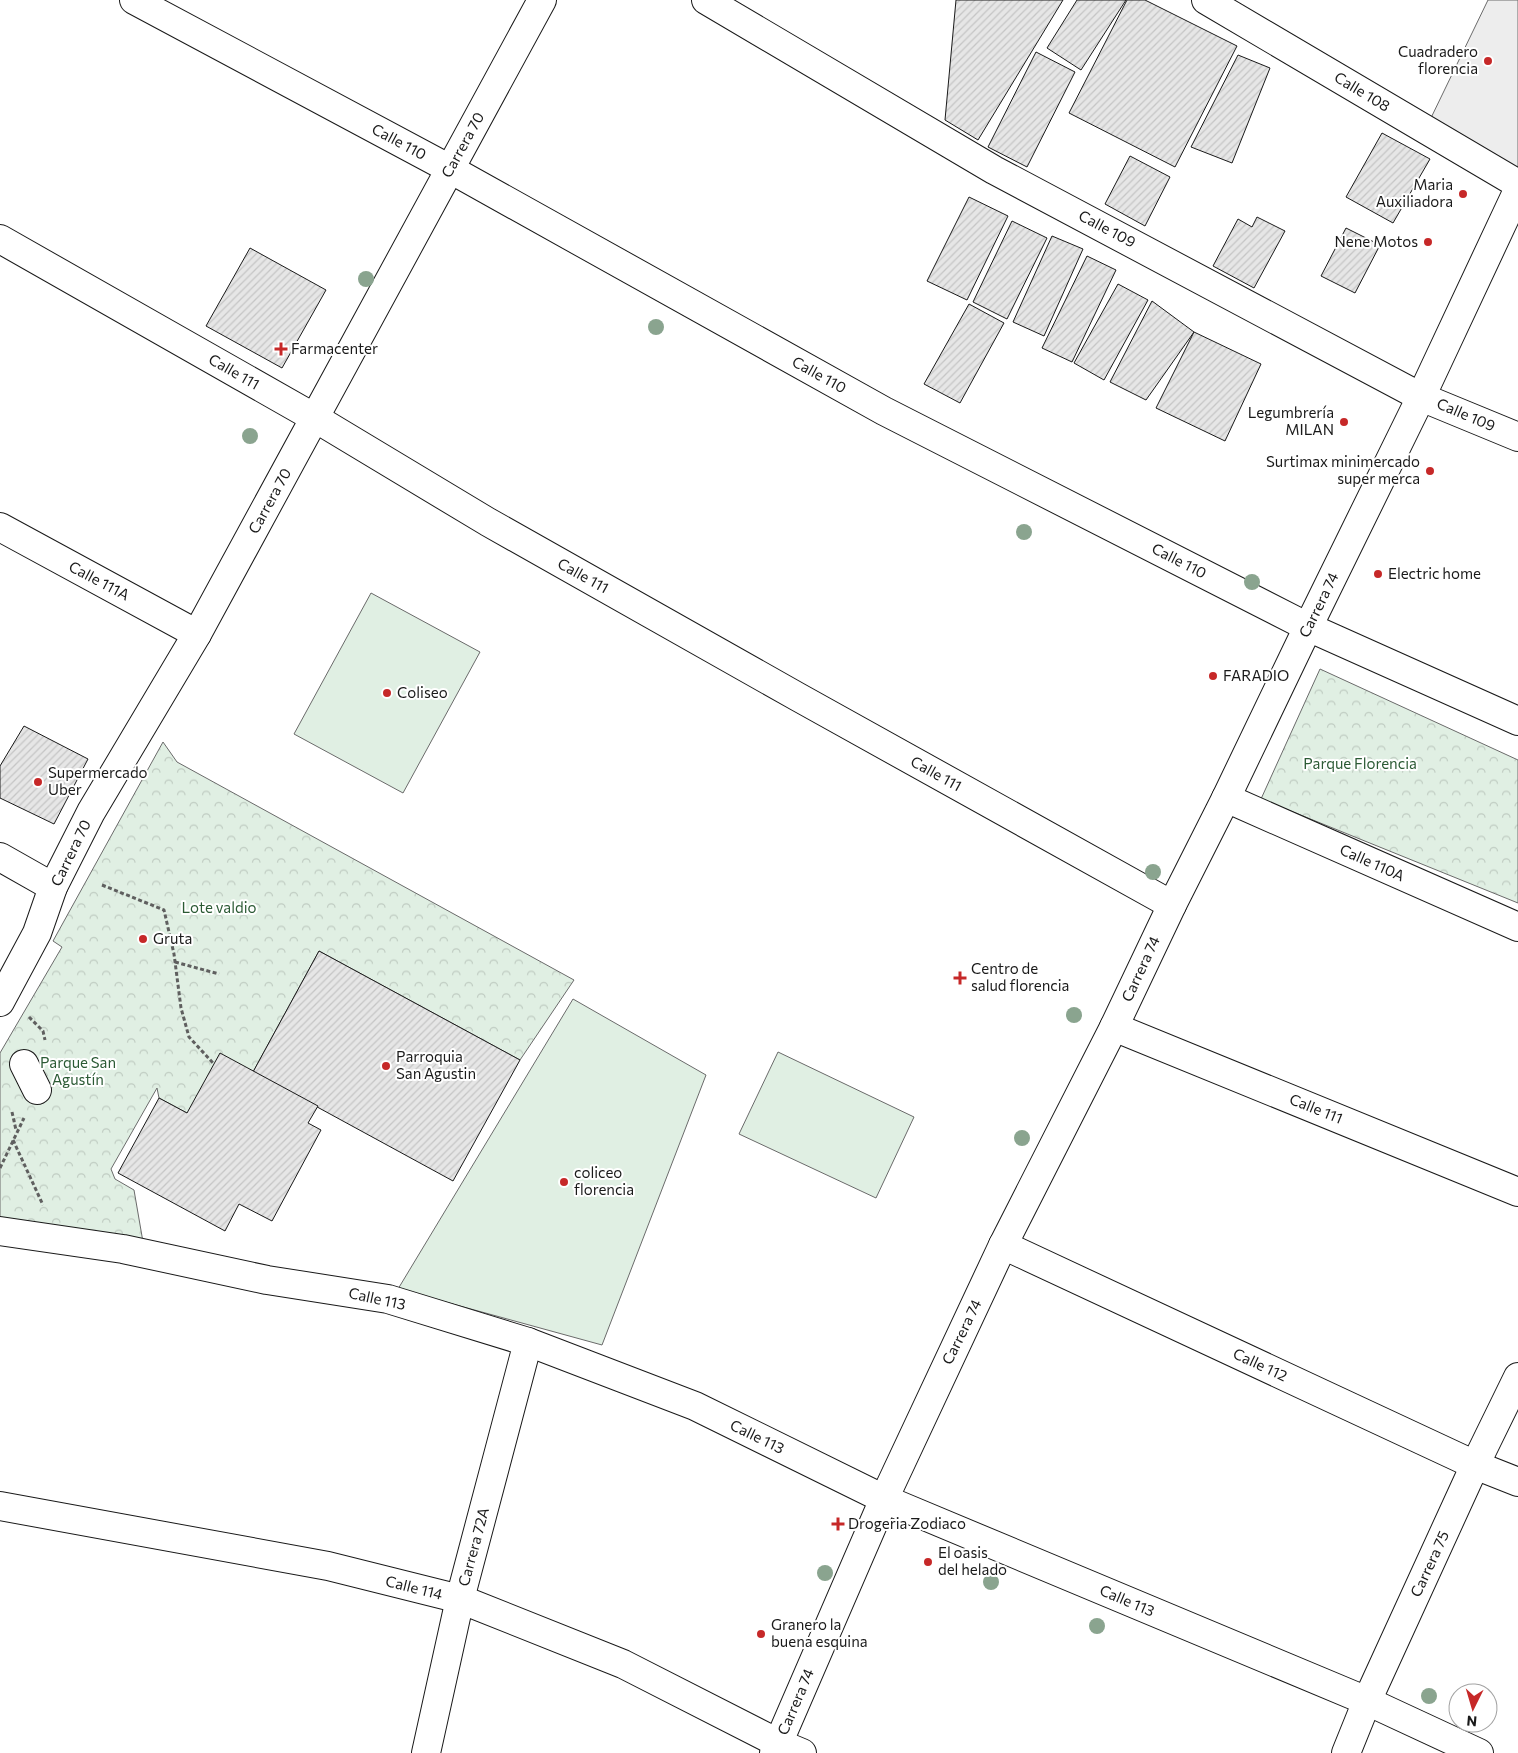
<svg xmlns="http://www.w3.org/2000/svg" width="1518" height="1753" viewBox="0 0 1518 1753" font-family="Commissioner,sans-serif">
<defs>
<pattern id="park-crowns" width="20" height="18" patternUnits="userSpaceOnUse" patternTransform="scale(1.25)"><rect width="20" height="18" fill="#e0efe3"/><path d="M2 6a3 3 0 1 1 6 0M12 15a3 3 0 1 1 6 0" fill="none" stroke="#c0ccc2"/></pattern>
<pattern id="building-hatch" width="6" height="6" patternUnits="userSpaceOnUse" patternTransform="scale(1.25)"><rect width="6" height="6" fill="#e6e6e6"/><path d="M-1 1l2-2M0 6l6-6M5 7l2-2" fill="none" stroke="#c5c5c5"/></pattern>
</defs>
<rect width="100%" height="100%" fill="#fff"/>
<!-- grass -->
<g fill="#e0efe3" stroke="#6a6a6a">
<polygon points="371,593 480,652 403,793 294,734"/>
<polygon points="573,999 706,1075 602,1345 398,1289"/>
<polygon points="778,1052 914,1117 876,1198 739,1134"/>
</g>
<!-- park -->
<g fill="url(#park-crowns)" stroke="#6a6a6a">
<polygon points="1320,669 1518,760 1518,903 1261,799"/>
<polygon points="163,742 177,762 574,980 520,1060 319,951 253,1072 187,1113 159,1098 157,1088 111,1169 115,1179 134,1190 143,1242 0,1219 0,1053 62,947 53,941"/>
</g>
<!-- parking -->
<polygon fill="#ededed" stroke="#6a6a6a" points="1488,0 1518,0 1518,169 1429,122"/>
<!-- building -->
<g fill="url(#building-hatch)" stroke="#1a1a1a">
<polygon points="956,0 1063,0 978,140 945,120"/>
<polygon points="1077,0 1126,0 1081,70 1047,48"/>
<polygon points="1127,0 1145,0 1237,46 1175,167 1069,113"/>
<polygon points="1036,52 1075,72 1027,167 988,147"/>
<polygon points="1238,55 1270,68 1232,163 1191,147"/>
<polygon points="1382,133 1430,159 1393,223 1346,197"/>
<polygon points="1130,156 1170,177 1145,226 1105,204"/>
<polygon points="969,197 1008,216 967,300 927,281"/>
<polygon points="1257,217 1285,231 1254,288 1213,266 1238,219 1252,227"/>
<polygon points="1012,221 1047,238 1007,319 973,302"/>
<polygon points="1346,228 1380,245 1355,293 1321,276"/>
<polygon points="1052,236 1083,249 1044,336 1013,322"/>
<polygon points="250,248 326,290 282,368 206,326"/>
<polygon points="1087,256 1116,270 1072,362 1042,348"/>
<polygon points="1118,284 1148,300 1104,380 1074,363"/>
<polygon points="1152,301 1194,332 1146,400 1110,382"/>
<polygon points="969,304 1004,323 960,403 924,384"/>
<polygon points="1194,332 1261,364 1225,441 1156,408"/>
<polygon points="24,726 88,759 54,824 0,798 0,766"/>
<polygon points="319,951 520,1060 453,1181 253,1072"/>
<polygon points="220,1053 318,1106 308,1123 321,1130 272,1221 239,1204 225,1231 118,1173 159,1098 187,1113"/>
</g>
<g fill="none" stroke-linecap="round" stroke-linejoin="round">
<!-- street casing -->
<g stroke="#1a1a1a" stroke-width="30">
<g id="street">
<polyline points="134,0 450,169 884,411 1308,627 1518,721"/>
<polyline points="706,0 994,170 1421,397 1518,437"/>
<polyline points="1206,0 1518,184"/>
<polyline points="0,239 315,418 488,522 798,697 1172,905"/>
<polyline points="0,527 197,634"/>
<polyline points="1226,798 1518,927"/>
<polyline points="1114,1027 1518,1192"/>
<polyline points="24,1064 37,1090"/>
<polyline points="1003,1245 1475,1465 1518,1482"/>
<polyline points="0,1506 328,1566 460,1599 623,1664 778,1743 802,1753"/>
<polyline points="1367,1701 1475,1465 1518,1377"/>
<polyline points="426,1753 460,1599 528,1342"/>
<polyline points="774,1753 884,1499"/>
</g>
</g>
<!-- secondary casing -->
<g stroke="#1a1a1a" stroke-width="30">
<g id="secondary">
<polyline points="0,857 53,887"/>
<polyline points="0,1002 37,933 53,887 91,812 197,634 542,0"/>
<polyline points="0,1231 123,1249 267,1280 388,1299 528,1342 695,1406 884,1499 1367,1701 1479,1753"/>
<polyline points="884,1499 1003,1245 1114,1027 1172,905 1226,798 1308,627 1421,397 1518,190"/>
<polyline points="1346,1753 1367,1701"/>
</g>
</g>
<!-- path -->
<g stroke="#5f5f5f" stroke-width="3" stroke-dasharray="4 2.5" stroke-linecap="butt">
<polyline points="102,885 164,910 174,954 181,1008 189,1037 214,1064"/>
<polyline points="175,962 219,974"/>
<polyline points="29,1017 43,1031 45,1040"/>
<polyline points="12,1112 16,1130"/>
<polyline points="13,1140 43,1205"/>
<polyline points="0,1168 24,1118"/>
</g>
<!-- street -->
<use href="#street" stroke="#fff" stroke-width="28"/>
<!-- secondary -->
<use href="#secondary" stroke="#fff" stroke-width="28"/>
</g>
<!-- trees -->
<g fill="#8aa48f">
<circle cx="366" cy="279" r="8"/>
<circle cx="656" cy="327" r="8"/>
<circle cx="250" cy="436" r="8"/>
<circle cx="1024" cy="532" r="8"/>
<circle cx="1252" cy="582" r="8"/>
<circle cx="1153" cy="872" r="8"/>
<circle cx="1074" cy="1015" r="8"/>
<circle cx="1022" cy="1138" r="8"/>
<circle cx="825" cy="1573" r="8"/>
<circle cx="991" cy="1582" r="8"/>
<circle cx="1097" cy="1626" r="8"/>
<circle cx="1429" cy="1696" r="8"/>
</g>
<!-- markers -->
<g fill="#c62828" stroke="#fff" stroke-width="2">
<circle cx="1488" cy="61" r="5"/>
<circle cx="1463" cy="194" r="5"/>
<circle cx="1428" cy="242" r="5"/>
<path d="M278.5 341.5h5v5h5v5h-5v5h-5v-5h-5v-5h5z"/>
<circle cx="1344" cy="422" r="5"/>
<circle cx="1430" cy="471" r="5"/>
<circle cx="1378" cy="574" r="5"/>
<circle cx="1213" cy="676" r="5"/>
<circle cx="387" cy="693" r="5"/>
<circle cx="38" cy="782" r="5"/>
<circle cx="143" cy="939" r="5"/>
<path d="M957.5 970.5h5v5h5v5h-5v5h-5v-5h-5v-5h5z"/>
<circle cx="386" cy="1066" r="5"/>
<circle cx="564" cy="1182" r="5"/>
<path d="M835.5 1516.5h5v5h5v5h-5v5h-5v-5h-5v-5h5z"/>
<circle cx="928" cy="1562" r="5"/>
<circle cx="761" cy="1634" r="5"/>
</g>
<g text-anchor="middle" stroke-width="4" stroke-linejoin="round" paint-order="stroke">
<!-- poi labels -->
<g font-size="15" fill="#1a1a1a" stroke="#fff" text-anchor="start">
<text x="1478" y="57" text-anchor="end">Cuadradero<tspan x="1478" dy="17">florencia</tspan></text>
<text x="1453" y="190" text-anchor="end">Maria<tspan x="1453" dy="17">Auxiliadora</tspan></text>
<text x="1418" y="247" text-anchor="end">Nene Motos</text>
<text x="291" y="354">Farmacenter</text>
<text x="1334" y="418" text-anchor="end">Legumbrería<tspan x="1334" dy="17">MILAN</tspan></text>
<text x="1420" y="467" text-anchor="end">Surtimax minimercado<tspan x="1420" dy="17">super merca</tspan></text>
<text x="1388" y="579">Electric home</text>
<text x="1223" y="681">FARADIO</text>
<text x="397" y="698">Coliseo</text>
<text x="48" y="778">Supermercado<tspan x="48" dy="17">Uber</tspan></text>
<text x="153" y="944">Gruta</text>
<text x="971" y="974">Centro de<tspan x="971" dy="17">salud florencia</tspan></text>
<text x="396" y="1062">Parroquia<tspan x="396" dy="17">San Agustin</tspan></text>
<text x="574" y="1178">coliceo<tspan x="574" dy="17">florencia</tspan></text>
<text x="848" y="1529">Drogeria Zodiaco</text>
<text x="938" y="1558">El oasis<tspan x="938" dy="17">del helado</tspan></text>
<text x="771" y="1630">Granero la<tspan x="771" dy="17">buena esquina</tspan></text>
</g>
<!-- street labels -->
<g font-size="15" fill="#1a1a1a" stroke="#fff">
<text transform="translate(1362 92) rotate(31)" y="5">Calle 108</text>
<text transform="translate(399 142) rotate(28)" y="5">Calle 110</text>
<text transform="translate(463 145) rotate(-61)" y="5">Carrera 70</text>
<text transform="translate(1107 229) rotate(28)" y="5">Calle 109</text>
<text transform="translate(234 372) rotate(30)" y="5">Calle 111</text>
<text transform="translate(819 375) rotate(29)" y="5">Calle 110</text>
<text transform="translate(1466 415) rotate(23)" y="5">Calle 109</text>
<text transform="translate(270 501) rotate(-61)" y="5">Carrera 70</text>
<text transform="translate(1179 561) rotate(27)" y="5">Calle 110</text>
<text transform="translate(583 576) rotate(29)" y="5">Calle 111</text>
<text transform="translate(99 581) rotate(28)" y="5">Calle 111A</text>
<text transform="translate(1319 605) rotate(-64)" y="5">Carrera 74</text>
<text transform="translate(936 774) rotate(29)" y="5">Calle 111</text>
<text transform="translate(71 853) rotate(-64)" y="5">Carrera 70</text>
<text transform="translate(1372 863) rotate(24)" y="5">Calle 110A</text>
<text transform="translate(1141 969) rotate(-65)" y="5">Carrera 74</text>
<text transform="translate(1316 1109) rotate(22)" y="5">Calle 111</text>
<text transform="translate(377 1299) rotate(12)" y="5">Calle 113</text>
<text transform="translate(962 1332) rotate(-64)" y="5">Carrera 74</text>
<text transform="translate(1260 1365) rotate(25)" y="5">Calle 112</text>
<text transform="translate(757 1437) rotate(26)" y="5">Calle 113</text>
<text transform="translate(474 1547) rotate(-75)" y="5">Carrera 72A</text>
<text transform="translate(1430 1564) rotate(-65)" y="5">Carrera 75</text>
<text transform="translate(414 1588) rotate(14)" y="5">Calle 114</text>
<text transform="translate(1127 1601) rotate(23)" y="5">Calle 113</text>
<text transform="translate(796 1702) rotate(-67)" y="5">Carrera 74</text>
</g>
<!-- park labels -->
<g font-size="15" fill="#2b5a34" stroke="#fff">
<text x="1360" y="769">Parque Florencia</text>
<text x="219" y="913">Lote valdio</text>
<text x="78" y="1068">Parque San<tspan x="78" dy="17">Agustín</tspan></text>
</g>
</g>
<!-- north arrow -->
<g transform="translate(1473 1708) rotate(185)"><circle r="24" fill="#ffffff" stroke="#a3a3a3"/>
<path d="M0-4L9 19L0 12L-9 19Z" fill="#c62828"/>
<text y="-8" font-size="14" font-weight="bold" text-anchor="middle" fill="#1a1a1a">N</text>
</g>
</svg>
